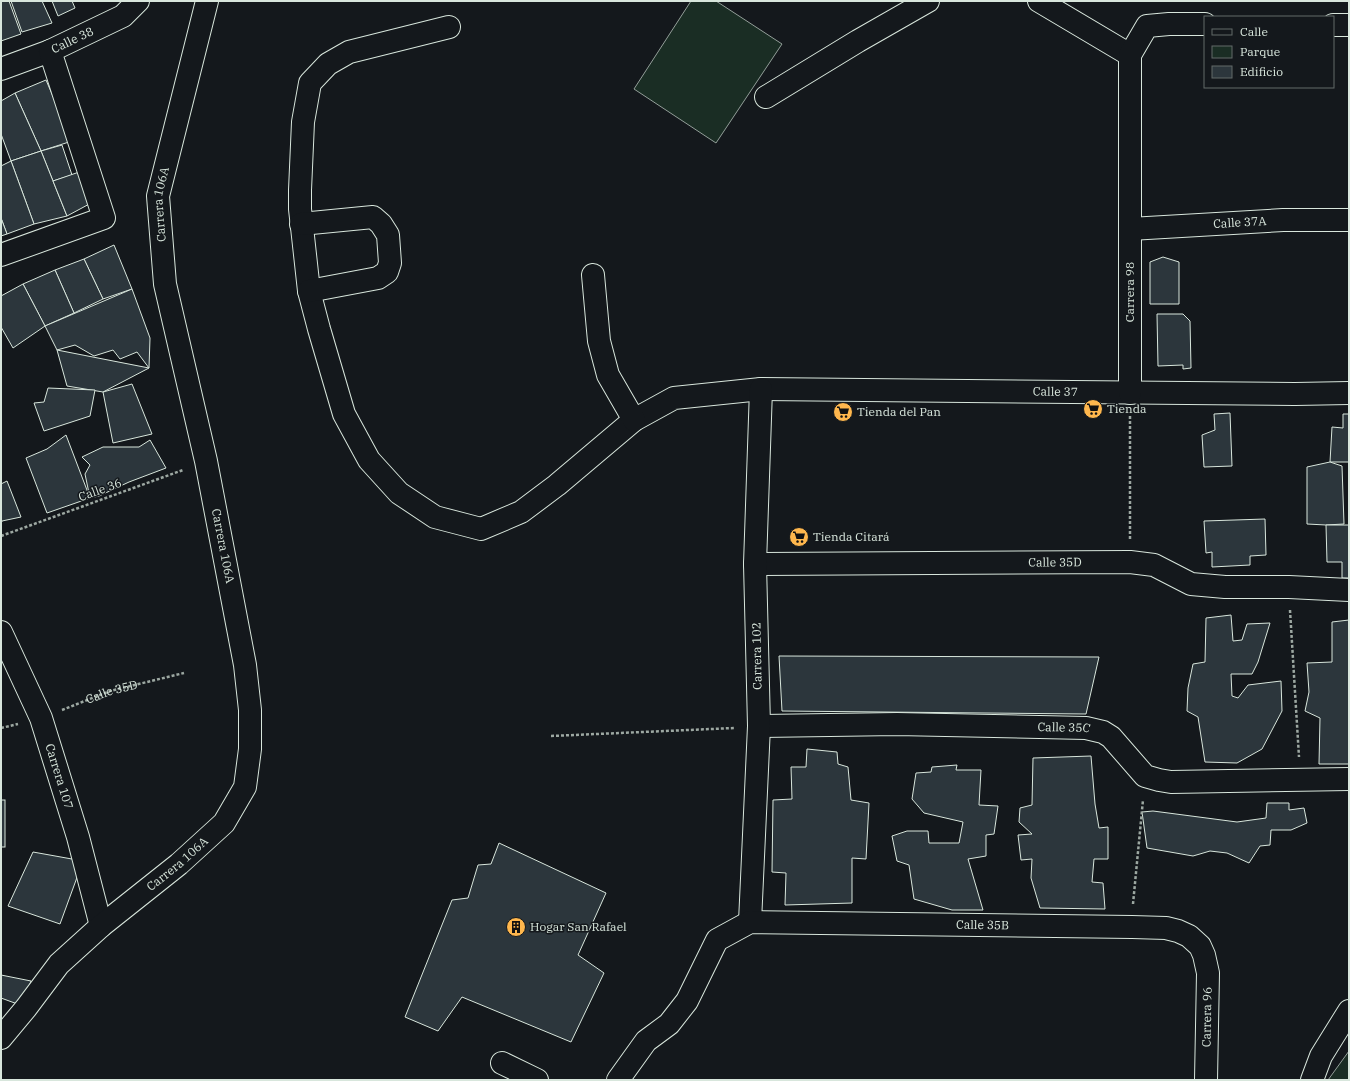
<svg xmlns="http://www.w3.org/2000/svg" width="1350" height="1081" viewBox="0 0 1350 1081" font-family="'IBM Plex Serif',serif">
<rect width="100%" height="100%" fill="#14181c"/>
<!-- green -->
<g fill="#1a2d24" stroke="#939e99">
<polygon points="691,1 716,1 782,44 716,143 634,89"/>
<polygon points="1349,1051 1349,1080 1328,1080"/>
</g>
<!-- building -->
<g fill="#2c363c" stroke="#d8e6dc">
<polygon points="1,1 9,1 21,34 1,41"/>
<polygon points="11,1 42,1 52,23 22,32"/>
<polygon points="52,1 72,1 75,8 58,16"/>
<polygon points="46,80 72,141 41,151 15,93"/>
<polygon points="15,93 41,151 11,161 1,134 1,101"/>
<polygon points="62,145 72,175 53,181 41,151"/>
<polygon points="41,151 67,216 34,224 11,161"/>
<polygon points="11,161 34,224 7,234 1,218 1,166"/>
<polygon points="85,170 93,202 67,216 53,181"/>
<polygon points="1,218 7,234 1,236"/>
<polygon points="114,245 132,289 103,299 84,259"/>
<polygon points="1163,257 1179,262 1179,304 1150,304 1150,262"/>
<polygon points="84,259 103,299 74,313 55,270"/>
<polygon points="55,270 74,313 45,326 23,284"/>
<polygon points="23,284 45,326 13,348 1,327 1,296"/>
<polygon points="132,289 150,338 149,368 137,352 120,359 113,350 94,356 75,345 57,350 45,326"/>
<polygon points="1157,314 1183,314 1190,321 1191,368 1183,369 1183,365 1158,366"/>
<polygon points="57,350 149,368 103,392 67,386"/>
<polygon points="132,384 152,434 113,443 103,392"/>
<polygon points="48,388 95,390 90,416 44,431 34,403 44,402"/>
<polygon points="1230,413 1232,466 1204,467 1202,435 1215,430 1214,414"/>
<polygon points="1343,414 1349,414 1349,462 1330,462 1332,427 1343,428"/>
<polygon points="66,435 90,498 47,513 26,458 47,449"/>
<polygon points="150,440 166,468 129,482 99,496 90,498 85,474 90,465 82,457 103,447 139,447"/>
<polygon points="1330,462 1342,466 1344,524 1326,525 1307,524 1307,467"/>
<polygon points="7,481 21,517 2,521 1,524 1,484"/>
<polygon points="1265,519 1266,555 1250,556 1250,565 1212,567 1212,552 1206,553 1204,521"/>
<polygon points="1326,525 1349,525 1349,578 1342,578 1342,562 1327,562"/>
<polygon points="1231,615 1233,641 1242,640 1247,624 1270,623 1258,662 1252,674 1231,674 1232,696 1238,698 1248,685 1281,681 1282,711 1262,749 1237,763 1205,762 1198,717 1187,711 1188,688 1193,664 1205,662 1206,618"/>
<polygon points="1349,620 1349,764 1319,764 1320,718 1305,711 1309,692 1307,663 1332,662 1332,622"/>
<polygon points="779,656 1099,657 1086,714 782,711"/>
<polygon points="807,749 837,752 838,764 848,767 851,800 869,803 866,859 852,858 852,903 785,905 786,873 772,872 773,800 792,799 791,767 806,767"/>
<polygon points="1091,756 1095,804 1099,828 1108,827 1108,859 1094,859 1092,882 1103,883 1105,909 1040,908 1031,878 1032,859 1021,860 1018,835 1032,834 1019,822 1020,808 1032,805 1033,758"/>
<polygon points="957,765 956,770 981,770 979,805 998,806 994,834 986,835 986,856 968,859 983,910 952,910 914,899 909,865 897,861 892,836 907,831 928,831 929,843 959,843 963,822 924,813 912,799 916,773 931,772 932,767"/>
<rect x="1" y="800" width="4" height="47"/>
<polygon points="1267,803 1289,803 1289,810 1304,808 1307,823 1291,830 1271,830 1270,845 1260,846 1249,863 1227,853 1210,851 1193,856 1147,848 1142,812 1153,811 1237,822 1266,818"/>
<polygon points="499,843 606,893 578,955 604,973 571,1042 462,997 438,1031 405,1017 452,900 468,898 478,865 491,864"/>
<polygon points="33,852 83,861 60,924 8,906"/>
<polygon points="1,975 31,981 23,1006 1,998"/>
</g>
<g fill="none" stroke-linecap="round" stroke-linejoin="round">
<!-- minor casing -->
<g stroke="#d8e6dc" stroke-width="24">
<g id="minor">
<polyline points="1039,1 1130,55"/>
<polyline points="1333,25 1349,25"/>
<path id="s2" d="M449,27L349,52L328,64L310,83L303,122L300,190V209L309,291L319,329L344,414L369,460L399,493L435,517L481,529L521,512L557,485L634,420L674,398L761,389L1295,394L1349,393"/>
<path id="s3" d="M1,69L50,51L123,16L138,1"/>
<polyline points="766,97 858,41 928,1"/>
<polyline points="301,224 373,217 381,224 388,235 390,263 387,272 378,278 309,291"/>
<path id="s4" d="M1130,229L1283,220H1349"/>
<polyline points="1,255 104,218 50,51"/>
<polyline points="593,275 599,341 608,375 634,420"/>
<polyline points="1130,393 1130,55 1147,26 1169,24 1205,24"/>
<path id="s5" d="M755,564L1130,562L1154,565L1191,584L1225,587H1289L1349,590"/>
<path id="s6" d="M1,632L41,718L78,837L101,926"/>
<path id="s7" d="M759,726L897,724L1086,728L1103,732L1111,737L1145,776L1159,780L1171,782L1349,779"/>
<polyline points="750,922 759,726 755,564 761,389"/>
<path id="s8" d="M1,1038L26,1008L59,964L101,926L179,864L224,823L245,787L250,749V710L245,665L206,461L165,284L158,196L207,1"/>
<polyline points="502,1063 537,1080"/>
<path id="s9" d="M618,1080L646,1041L669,1024L687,1001L717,940L750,922L1132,927L1166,928L1178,931L1189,936L1200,946L1204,955L1208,973L1206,1080"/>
<polyline points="1312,1080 1321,1056 1349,1011"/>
</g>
</g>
<!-- path -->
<g stroke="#9da8a2" stroke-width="2.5" stroke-dasharray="3 2" stroke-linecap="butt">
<polyline points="1130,416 1130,539"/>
<polyline points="1,536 183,470"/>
<polyline points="1290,610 1299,757"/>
<path id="s1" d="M62,710L110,691L184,673"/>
<polyline points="1,728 18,724"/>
<polyline points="551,736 734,728"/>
<polyline points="1133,904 1143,800"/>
</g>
<!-- minor -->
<use href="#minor" stroke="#14181c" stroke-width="22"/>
</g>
<!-- icons -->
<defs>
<g id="supermarket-disc" transform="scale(1)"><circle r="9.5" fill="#ffb74d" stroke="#14181c"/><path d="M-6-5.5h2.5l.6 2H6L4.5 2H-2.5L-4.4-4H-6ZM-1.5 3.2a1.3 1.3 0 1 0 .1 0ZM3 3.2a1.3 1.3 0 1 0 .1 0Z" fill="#111"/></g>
<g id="building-disc" transform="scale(1)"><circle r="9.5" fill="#ffb74d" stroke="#14181c"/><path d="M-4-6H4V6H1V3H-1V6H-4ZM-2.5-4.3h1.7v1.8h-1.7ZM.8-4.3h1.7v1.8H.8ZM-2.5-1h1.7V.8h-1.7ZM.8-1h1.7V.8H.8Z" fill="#111"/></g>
</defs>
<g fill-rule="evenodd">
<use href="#supermarket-disc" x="1093" y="409"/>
<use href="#supermarket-disc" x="843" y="412"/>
<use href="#supermarket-disc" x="799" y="537"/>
<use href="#building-disc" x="516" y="927"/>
</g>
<g text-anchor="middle" stroke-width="3" stroke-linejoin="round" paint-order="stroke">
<!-- street labels -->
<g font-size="12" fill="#d8e6dc" stroke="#14181c">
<text dy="4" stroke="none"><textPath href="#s3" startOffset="77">Calle 38</textPath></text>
<text dy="4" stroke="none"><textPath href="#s8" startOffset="945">Carrera 106A</textPath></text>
<text dy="4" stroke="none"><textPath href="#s4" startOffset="110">Calle 37A</textPath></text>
<text transform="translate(1130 292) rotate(-90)" y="4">Carrera 98</text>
<text dy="4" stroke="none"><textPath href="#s2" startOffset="1295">Calle 37</textPath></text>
<text transform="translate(100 490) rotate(-20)" y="4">Calle 36</text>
<text transform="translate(223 546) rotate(79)" y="4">Carrera 106A</text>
<text dy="4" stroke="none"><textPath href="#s5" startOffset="300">Calle 35D</textPath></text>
<text transform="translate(757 656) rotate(-91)" y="4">Carrera 102</text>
<text dy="4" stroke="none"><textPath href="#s1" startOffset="53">Calle 35D</textPath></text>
<text dy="4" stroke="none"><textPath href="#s7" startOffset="305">Calle 35C</textPath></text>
<text dy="4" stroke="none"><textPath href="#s6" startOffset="156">Carrera 107</textPath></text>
<text dy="4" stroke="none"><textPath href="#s8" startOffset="249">Carrera 106A</textPath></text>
<text dy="4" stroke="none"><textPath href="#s9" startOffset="444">Calle 35B</textPath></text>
<text transform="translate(1207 1017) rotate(-89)" y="4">Carrera 96</text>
</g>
<!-- poi labels -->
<g font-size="12" fill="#d8e6dc" stroke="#14181c" text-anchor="start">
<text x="1107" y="413">Tienda</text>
<text x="857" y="416">Tienda del Pan</text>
<text x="813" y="541">Tienda Citará</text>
<text x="530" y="931">Hogar San Rafael</text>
</g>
</g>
<!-- border -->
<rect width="1350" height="1081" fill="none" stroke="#d8e6dc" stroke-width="4"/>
<!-- legend -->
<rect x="1204" y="16" width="130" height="72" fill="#14181c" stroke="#626a69"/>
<rect x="1212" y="29" width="20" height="6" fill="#14181c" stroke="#626a69"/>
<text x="1240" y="36" font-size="12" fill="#d8e6dc">Calle</text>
<rect x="1212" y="46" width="20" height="12" fill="#1a2d24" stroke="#626a69"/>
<text x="1240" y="56" font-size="12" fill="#d8e6dc">Parque</text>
<rect x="1212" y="66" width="20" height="12" fill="#2c363c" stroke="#626a69"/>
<text x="1240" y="76" font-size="12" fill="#d8e6dc">Edificio</text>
</svg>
